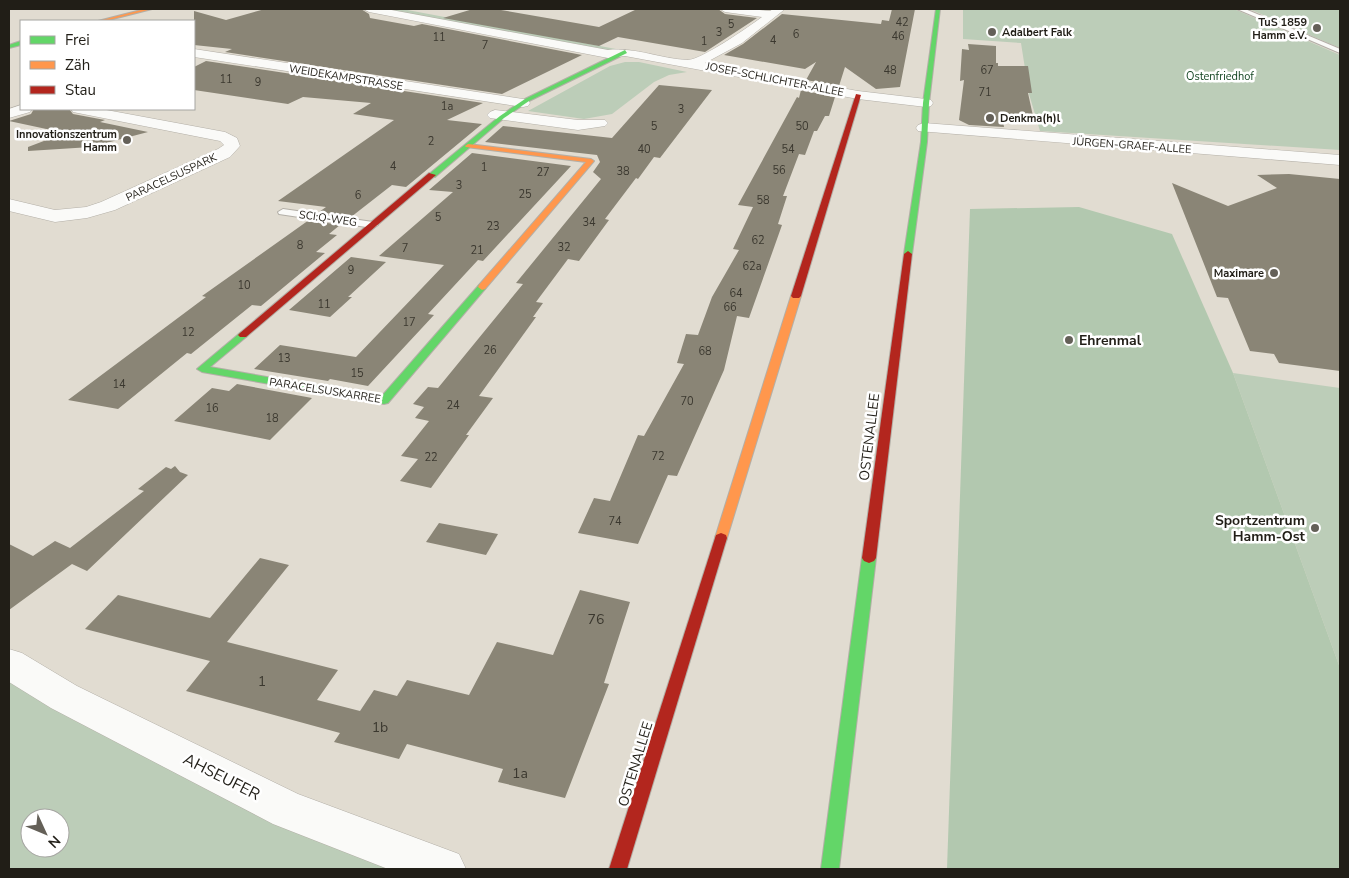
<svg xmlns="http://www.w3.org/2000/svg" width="1349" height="878" viewBox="0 0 1349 878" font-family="'Nunito Sans',sans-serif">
<rect width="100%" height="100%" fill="#e1dcd1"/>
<!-- green -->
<g fill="#bccdb8" fill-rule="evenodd">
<polygon points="376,9 402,9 616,49 606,51"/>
<polygon points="963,9 1234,9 1340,55 1340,150 1040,131 1029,94 1021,43 963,39"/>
<polygon points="1249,9 1340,9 1340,48"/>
<polygon points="639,62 687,72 669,75 654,82 612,114 584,119 528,111 610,66 625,62"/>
<polygon points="1233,373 1340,388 1340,668"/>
<path d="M9,681L47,704L425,869H9ZM30,818H60V848H30Z"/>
</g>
<!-- forest -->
<polygon fill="#b2c8af" points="1079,207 1172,234 1233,373 1340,668 1340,869 947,869 970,209"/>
<!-- building -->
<g fill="#8a8576">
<polygon points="265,9 361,9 369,14 370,18 414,26 422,24 582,55 502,94 225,52 232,49 194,45 194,11 226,20"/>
<polygon points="473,9 495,9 599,27 637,9 718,9 725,14 757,18 705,52 618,37 599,46 443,18"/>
<polygon points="892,9 915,9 900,87 876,89 845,67 839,86 806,80 816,62 805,69 724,55 743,44 782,14 881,24 882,20 889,21"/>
<polygon points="968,44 996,46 996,63 998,63 998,66 1028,66 1032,93 1028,93 1033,116 1014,115 1015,122 1003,121 1004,127 969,125 959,120 964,80 960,81 962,49 969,50"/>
<polygon points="206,61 483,103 447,120 482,124 406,187 392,185 351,217 319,212 326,207 278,201 394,120 353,114 371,103 303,97 288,104 194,90 194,67"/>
<polygon points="659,85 712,90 660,158 654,157 638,179 636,178 605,219 609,220 579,261 568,259 536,302 543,303 533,317 536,317 479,396 493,398 466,435 469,435 431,488 400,481 418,459 401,456 429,421 415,418 424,407 413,404 428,387 438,388 523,284 516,283 601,179 593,172 600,162 597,155 485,142 503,126 612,138"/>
<polygon points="801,90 835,97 829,116 825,116 817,131 814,131 805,155 799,154 783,196 787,196 778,224 782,225 749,318 737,316 724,370 677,476 668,475 638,544 578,533 594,498 610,501 638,435 644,436 684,364 677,363 686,334 698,335 712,297 739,250 733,249 753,207 738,205 797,97 799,98"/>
<polygon points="34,109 69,109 73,114 105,120 100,122 148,132 91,147 28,151 28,147 65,133 9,121 31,114"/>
<polygon points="472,153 571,166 483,261 478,260 428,314 434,315 368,386 330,379 328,381 254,369 280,345 356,357 444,265 379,256 453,192 429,190"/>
<polygon points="1289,174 1340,179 1340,371 1279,363 1274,354 1250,351 1228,298 1217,297 1172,183 1228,206 1277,188 1257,175"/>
<polygon points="309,220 340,225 329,234 337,235 316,252 325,253 261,306 252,305 191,354 187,353 118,409 68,400 206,297 202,296"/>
<polygon points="351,257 386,262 348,297 352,297 330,317 289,310"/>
<polygon points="237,384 312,398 270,440 174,421 212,388 229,391"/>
<polygon points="175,466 180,472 188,475 87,571 72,564 9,610 9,544 33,556 55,541 70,548 144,491 138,489 166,467 171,469"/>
<polygon points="439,523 498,534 486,555 426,542"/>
<polygon points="260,558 289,565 227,642 338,670 317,700 360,711 374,690 397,696 407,680 469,695 497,642 553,655 580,590 630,602 604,683 609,684 565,798 498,782 503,769 407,744 399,759 334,742 340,733 186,691 210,661 85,629 118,595 210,618"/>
</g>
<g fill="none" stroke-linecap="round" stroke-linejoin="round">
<!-- lane casing -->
<g stroke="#b3afa7" stroke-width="2">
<g id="lane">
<polygon points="1237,9 1245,9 1340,49 1340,53"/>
<polygon points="283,209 373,222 378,225 373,228 279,214 278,212"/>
</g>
</g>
<!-- street casing -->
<g stroke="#b3afa7" stroke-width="1">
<g id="street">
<path d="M363,9H386L608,50C637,47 660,59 688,60C701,60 750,26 762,17L725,12L720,9H750L770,11L773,9H785L742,43L705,63L858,91L926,99L931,100L933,103L931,106L926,107L858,99L625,56L608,58L369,12Z"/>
<polygon points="194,49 523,99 528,100 530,103 528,106 523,107 194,57"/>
<polygon points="21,105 21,109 32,109 30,112 9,118 9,109"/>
<polygon points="71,109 101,109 225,132 237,138 240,146 230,157 115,210 87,218 55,222 9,211 9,199 55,210 86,207 101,202 218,149 224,145 220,141 78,113 73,112"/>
<polygon points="495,110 578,120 605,120 608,123 605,126 578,130 490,118 487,115 490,112"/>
<polygon points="924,123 1340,155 1340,165 918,131 916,128 918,125"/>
<polygon points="9,649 22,653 77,686 298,794 459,854 466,869 388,869 273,824 51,708 9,682"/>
</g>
</g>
<!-- fast casing -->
<g stroke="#b3afa7" stroke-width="2">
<g id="fast">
<polygon points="936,9 940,9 929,103 927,142 912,254 908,257 904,254 921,142 923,103"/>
<polygon points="21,41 21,45 9,48 9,45"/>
<polygon points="625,50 627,53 529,101 504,118 435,177 428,175 500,116 525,99"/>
<polygon points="482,284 486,287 485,289 388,403 384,404 202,372 197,369 240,333 243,332 248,335 246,337 210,367 381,397 479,285"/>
<polygon points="869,553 874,555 876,558 839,869 821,869 862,558 864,555"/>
</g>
</g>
<!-- slow casing -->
<g stroke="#b3afa7" stroke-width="2">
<g id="slow">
<polygon points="145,9 152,9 105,21 98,21"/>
<polygon points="468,144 591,159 594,161 485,289 482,290 478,287 479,285 586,162 466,147 465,146"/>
<polygon points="796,293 801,296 727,538 726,541 716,541 715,538 791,296"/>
</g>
</g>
<!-- jam casing -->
<g stroke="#b3afa7" stroke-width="2">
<g id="jam">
<polygon points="856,94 861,95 801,296 799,298 793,298 791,296"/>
<polygon points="429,173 436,175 246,337 240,337 238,335 240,333"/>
<polygon points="908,251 912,254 876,558 874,561 869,563 864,561 862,558 904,254"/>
<polygon points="721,533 726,535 727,538 627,869 609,869 715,538 716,535"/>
</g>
</g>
<!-- lane -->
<use href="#lane" fill="#fafaf8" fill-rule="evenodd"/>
<!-- street -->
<use href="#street" fill="#fafaf8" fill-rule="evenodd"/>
<!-- fast -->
<use href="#fast" fill="#63d668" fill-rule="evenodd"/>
<!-- slow -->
<use href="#slow" fill="#ff974d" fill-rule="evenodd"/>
<!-- jam -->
<use href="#jam" fill="#b3261e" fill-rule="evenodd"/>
</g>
<!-- markers -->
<g fill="#646058" stroke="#fff" stroke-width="2">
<circle cx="1317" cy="28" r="5"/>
<circle cx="992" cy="32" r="5"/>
<circle cx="990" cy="118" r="5"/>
<circle cx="127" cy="140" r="5"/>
<circle cx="1274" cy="273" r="5"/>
<circle cx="1069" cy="340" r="5"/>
<circle cx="1315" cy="528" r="5"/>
</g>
<g text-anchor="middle" stroke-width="5" stroke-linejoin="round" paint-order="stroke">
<!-- number labels -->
<g font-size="11" fill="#3b382f">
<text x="902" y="26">42</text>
<text x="731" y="28">5</text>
<text x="719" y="36">3</text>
<text x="796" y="38">6</text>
<text x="898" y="40">46</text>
<text x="439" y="41">11</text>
<text x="773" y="44">4</text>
<text x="704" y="45">1</text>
<text x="485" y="49">7</text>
<text x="890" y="74">48</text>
<text x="987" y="74">67</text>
<text x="226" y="83">11</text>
<text x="258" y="86">9</text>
<text x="985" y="96">71</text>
<text x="447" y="110">1a</text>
<text x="681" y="113">3</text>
<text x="654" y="130">5</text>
<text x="802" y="130">50</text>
<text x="431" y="145">2</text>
<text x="644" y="153">40</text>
<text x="788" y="153">54</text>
<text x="393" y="170">4</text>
<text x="484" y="171">1</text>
<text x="779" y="174">56</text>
<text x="623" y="175">38</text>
<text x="543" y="176">27</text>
<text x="459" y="189">3</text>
<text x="525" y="198">25</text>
<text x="358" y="199">6</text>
<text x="763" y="204">58</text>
<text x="438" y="221">5</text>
<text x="589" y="226">34</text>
<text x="493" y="230">23</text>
<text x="758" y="244">62</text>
<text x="300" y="249">8</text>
<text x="564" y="251">32</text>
<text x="405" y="252">7</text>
<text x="477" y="254">21</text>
<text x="752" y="270">62a</text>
<text x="351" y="274">9</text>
<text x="244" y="289">10</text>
<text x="736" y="297">64</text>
<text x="324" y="308">11</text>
<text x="730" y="311">66</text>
<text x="409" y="326">17</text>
<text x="188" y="336">12</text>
<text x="490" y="354">26</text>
<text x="705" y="355">68</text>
<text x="284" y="362">13</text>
<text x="357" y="377">15</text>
<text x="119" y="388">14</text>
<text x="687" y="405">70</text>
<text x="453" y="409">24</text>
<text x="212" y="412">16</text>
<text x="272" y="422">18</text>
<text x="658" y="460">72</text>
<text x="431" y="461">22</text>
<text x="615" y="525">74</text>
</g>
<!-- far-poi labels -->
<g font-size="11" font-weight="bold" fill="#211e17" stroke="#fff" text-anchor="end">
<text x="1307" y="26">TuS 1859<tspan x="1307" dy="13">Hamm e.V.</tspan></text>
<text x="1002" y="36" text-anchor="start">Adalbert Falk</text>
<text x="1000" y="122" text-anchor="start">Denkma(h)l</text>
<text x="117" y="138">Innovationszentrum<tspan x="117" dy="13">Hamm</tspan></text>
<text x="1264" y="277">Maximare</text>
</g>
<!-- far-park labels -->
<g font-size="11" fill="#144623" stroke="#fff">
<text x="1220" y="80">Ostenfriedhof</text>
</g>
<!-- far-street labels -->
<g font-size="11" fill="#211e17" stroke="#fff">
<text transform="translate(346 77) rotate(9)" y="4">WEIDEKAMPSTRASSE</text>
<text transform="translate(775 79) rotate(11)" y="4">JOSEF-SCHLICHTER-ALLEE</text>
<text transform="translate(1132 145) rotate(4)" y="4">JÜRGEN-GRAEF-ALLEE</text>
<text transform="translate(171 177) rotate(-25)" y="4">PARACELSUSPARK</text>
<text transform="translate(328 218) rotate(8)" y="4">SCI:Q-WEG</text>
<text transform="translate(325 390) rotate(9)" y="4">PARACELSUSKARREE</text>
</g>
<!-- poi labels -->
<g font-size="14" font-weight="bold" fill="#211e17" stroke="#fff" text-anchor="start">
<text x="1079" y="345">Ehrenmal</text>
<text x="1305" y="525" text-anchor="end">Sportzentrum<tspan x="1305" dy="16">Hamm-Ost</tspan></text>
</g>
<!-- street labels -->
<g font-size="14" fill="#211e17" stroke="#fff">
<text transform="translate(869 437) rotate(-83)" y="5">OSTENALLEE</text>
<text transform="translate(635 764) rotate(-73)" y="5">OSTENALLEE</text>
</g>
<!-- near-number labels -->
<g font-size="14" fill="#3b382f">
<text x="596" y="624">76</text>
<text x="262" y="686">1</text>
<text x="380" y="732">1b</text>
<text x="520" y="778">1a</text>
</g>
<!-- near-street labels -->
<g font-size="16" fill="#211e17" stroke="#fff">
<text transform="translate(222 776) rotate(27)" y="6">AHSEUFER</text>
</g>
</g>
<!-- border -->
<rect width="1349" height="878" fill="none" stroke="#211e17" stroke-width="20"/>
<!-- legend -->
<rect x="20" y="20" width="175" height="90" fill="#ffffff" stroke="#a6a5a2"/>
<rect x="30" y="36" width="25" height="8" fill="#63d668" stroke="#a6a5a2"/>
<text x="65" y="45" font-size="15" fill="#211e17">Frei</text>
<rect x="30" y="61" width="25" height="8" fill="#ff974d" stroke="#a6a5a2"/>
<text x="65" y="70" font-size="15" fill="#211e17">Zäh</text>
<rect x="30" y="86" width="25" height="8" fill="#b3261e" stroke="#a6a5a2"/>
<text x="65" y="95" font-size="15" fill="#211e17">Stau</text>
<!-- north arrow -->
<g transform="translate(45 833) rotate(134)"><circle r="24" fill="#ffffff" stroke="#a6a5a2"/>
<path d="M0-4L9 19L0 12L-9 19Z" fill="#646058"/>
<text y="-8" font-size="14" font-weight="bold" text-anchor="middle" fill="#211e17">N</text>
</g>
</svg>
